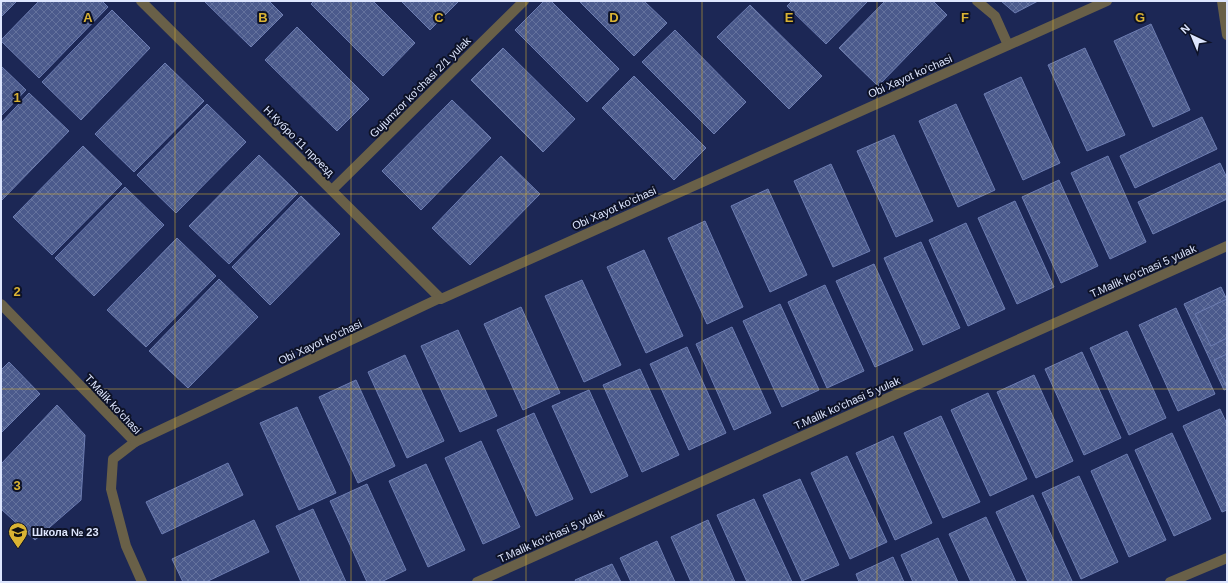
<svg xmlns="http://www.w3.org/2000/svg" width="1228" height="583" viewBox="0 0 1228 583" font-family="Arial,sans-serif">
<defs>
<pattern id="building-cross-hatch" width="8" height="8" patternUnits="userSpaceOnUse"><rect width="8" height="8" fill="#4b5a8c"/><path d="M0 0l8 8M0 8l8-8" fill="none" stroke="#64729d"/></pattern>
</defs>
<rect width="100%" height="100%" fill="#1c2755"/>
<!-- building -->
<g fill="url(#building-cross-hatch)" stroke="#6d7db2">
<polygon points="1,1 17,1 1,17"/>
<polygon points="39,1 102,1 108,7 39,78 1,41 1,40"/>
<polygon points="204,1 269,1 283,15 251,47"/>
<polygon points="314,1 373,1 415,43 383,76 311,4"/>
<polygon points="401,1 459,1 430,30"/>
<polygon points="544,1 551,1 619,69 587,102 515,30"/>
<polygon points="579,1 644,1 667,23 634,56"/>
<polygon points="792,1 868,1 826,44 787,6"/>
<polygon points="885,1 933,1 947,15 878,86 839,48"/>
<polygon points="1001,1 1038,1 1015,13"/>
<polygon points="750,5 822,76 789,109 717,37"/>
<polygon points="112,10 150,48 81,120 42,82"/>
<polygon points="1151,24 1190,110 1153,127 1114,41"/>
<polygon points="297,27 369,99 337,131 265,60"/>
<polygon points="675,30 746,102 714,134 642,62"/>
<polygon points="503,48 575,119 543,152 471,80"/>
<polygon points="1085,48 1125,135 1087,151 1048,65"/>
<polygon points="165,63 204,101 134,172 95,134"/>
<polygon points="1,66 26,90 1,116"/>
<polygon points="634,76 706,148 674,180 602,108"/>
<polygon points="1021,77 1060,163 1023,180 984,94"/>
<polygon points="29,93 69,131 1,201 1,123"/>
<polygon points="452,100 491,138 421,210 382,171"/>
<polygon points="207,104 246,142 176,213 137,175"/>
<polygon points="956,104 995,190 958,207 919,121"/>
<polygon points="1202,117 1217,149 1135,188 1120,156"/>
<polygon points="894,135 933,221 896,237 857,151"/>
<polygon points="83,146 122,184 52,255 13,217"/>
<polygon points="259,155 298,193 229,264 189,226"/>
<polygon points="501,156 540,194 470,265 432,228"/>
<polygon points="1108,156 1146,242 1110,259 1071,173"/>
<polygon points="1220,163 1227,178 1227,199 1153,234 1138,202"/>
<polygon points="831,164 870,251 833,267 794,181"/>
<polygon points="1059,180 1098,266 1061,283 1022,197"/>
<polygon points="125,187 164,225 94,296 55,258"/>
<polygon points="768,189 807,275 770,292 731,206"/>
<polygon points="301,196 340,234 270,305 232,267"/>
<polygon points="1015,201 1054,287 1017,304 978,218"/>
<polygon points="705,221 743,307 707,324 668,238"/>
<polygon points="966,223 1005,309 968,326 929,240"/>
<polygon points="177,238 216,276 146,347 107,310"/>
<polygon points="921,242 960,328 923,345 884,258"/>
<polygon points="644,250 683,336 646,353 607,267"/>
<polygon points="874,264 913,350 875,367 836,281"/>
<polygon points="219,279 258,317 188,388 149,351"/>
<polygon points="582,280 621,365 584,382 545,296"/>
<polygon points="825,285 864,371 827,388 788,302"/>
<polygon points="1221,287 1227,300 1227,389 1224,390 1184,304"/>
<polygon points="1227,299 1227,338 1211,346 1195,314"/>
<polygon points="780,304 819,390 782,407 743,321"/>
<polygon points="521,307 560,393 523,410 484,324"/>
<polygon points="1176,308 1215,394 1178,411 1139,325"/>
<polygon points="732,327 771,413 734,430 696,344"/>
<polygon points="458,330 497,416 460,432 421,346"/>
<polygon points="1127,331 1166,418 1129,435 1090,348"/>
<polygon points="687,347 726,433 689,450 650,364"/>
<polygon points="1082,352 1121,438 1084,455 1045,369"/>
<polygon points="1227,354 1227,387 1214,360"/>
<polygon points="405,355 444,441 407,458 368,372"/>
<polygon points="9,362 40,394 1,433 1,370"/>
<polygon points="640,369 679,455 642,472 603,385"/>
<polygon points="1034,375 1073,461 1036,478 997,392"/>
<polygon points="356,380 395,466 358,483 319,397"/>
<polygon points="589,390 628,476 591,493 552,406"/>
<polygon points="988,393 1027,479 990,496 951,410"/>
<polygon points="57,405 85,435 81,500 35,540 1,509 1,464"/>
<polygon points="297,407 336,493 299,510 260,423"/>
<polygon points="1220,409 1227,424 1227,510 1222,512 1183,426"/>
<polygon points="534,413 573,499 536,516 497,430"/>
<polygon points="941,416 980,502 943,518 904,433"/>
<polygon points="1172,433 1211,519 1174,536 1135,450"/>
<polygon points="893,436 932,523 895,540 856,453"/>
<polygon points="481,441 520,527 483,544 445,458"/>
<polygon points="1127,454 1166,540 1129,557 1091,471"/>
<polygon points="847,456 887,542 850,559 811,473"/>
<polygon points="228,463 243,495 162,534 146,502"/>
<polygon points="426,464 465,550 428,567 389,481"/>
<polygon points="1079,476 1118,562 1081,579 1042,493"/>
<polygon points="800,479 839,565 802,581 763,495"/>
<polygon points="367,484 406,570 381,582 367,582 330,501"/>
<polygon points="1033,495 1072,581 1070,582 1028,582 996,512"/>
<polygon points="754,499 792,582 747,582 717,515"/>
<polygon points="313,509 346,582 301,582 276,526"/>
<polygon points="986,517 1016,582 971,582 949,534"/>
<polygon points="254,520 269,552 206,582 183,582 172,559"/>
<polygon points="708,520 735,582 691,582 671,537"/>
<polygon points="938,538 958,582 913,582 901,555"/>
<polygon points="657,541 675,582 631,582 620,558"/>
<polygon points="893,557 904,582 859,582 856,574"/>
<polygon points="612,564 621,582 576,582 575,580"/>
</g>
<g fill="none" stroke-linecap="round" stroke-linejoin="round">
<!-- minor -->
<g stroke="#696048" stroke-width="10">
<polyline points="141,1 440,298"/>
<polyline points="977,1 995,16 1008,45"/>
<polyline points="1222,1 1227,35"/>
<polyline points="332,190 524,1"/>
<polyline points="1,304 135,442 113,459 111,489 126,546 142,582"/>
<polyline points="135,442 440,298 441,299 1107,1"/>
<polyline points="477,582 1227,246"/>
<polyline points="1170,582 1227,558"/>
</g>
</g>
<!-- grid -->
<path fill="none" stroke="#dab333" stroke-width="1" stroke-opacity="0.55" d="M175,1V582M351,1V582M526,1V582M702,1V582M877,1V582M1053,1V582M1,194H1227M1,389H1227"/>
<!-- icons -->
<defs>
<g id="school-pin" transform="scale(1)"><path d="M0 17L-7.5 6A9.5 9.5 0 1 1 7.5 6Z" fill="#dab333" stroke="#0d1227"/><path d="M0-5L7-2L0 1L-7-2ZM-4 1L0 2.5L4 1V4Q0 6-4 4Z" fill="#111"/></g>
</defs>
<g fill-rule="evenodd">
<use href="#school-pin" x="18" y="532"/>
</g>
<g text-anchor="middle" stroke-width="4" stroke-linejoin="round" paint-order="stroke">
<!-- street labels -->
<g font-size="11" fill="#dee6fe" stroke="#0d1227">
<text transform="translate(910 76) rotate(-24)" y="4">Obi Xayot ko'chasi</text>
<text transform="translate(420 87) rotate(-45)" y="4">Gujumzor ko'chasi 2/1 yulak</text>
<text transform="translate(299 141) rotate(45)" y="4">Н.Кубро 11 проезд</text>
<text transform="translate(614 208) rotate(-24)" y="4">Obi Xayot ko'chasi</text>
<text transform="translate(1143 271) rotate(-24)" y="4">T.Malik ko'chasi 5 yulak</text>
<text transform="translate(320 342) rotate(-25)" y="4">Obi Xayot ko'chasi</text>
<text transform="translate(847 403) rotate(-24)" y="4">T.Malik ko'chasi 5 yulak</text>
<text transform="translate(113 404) rotate(47)" y="4">T.Malik ko'chasi</text>
<text transform="translate(551 536) rotate(-24)" y="4">T.Malik ko'chasi 5 yulak</text>
</g>
<!-- poi labels -->
<g font-size="11" font-weight="bold" fill="#dee6fe" stroke="#0d1227" text-anchor="start">
<text x="32" y="536">Школа № 23</text>
</g>
</g>
<g font-size="13" text-anchor="middle" font-weight="bold" fill="#dab333" stroke="#0d1227" stroke-width="4" stroke-linejoin="round" paint-order="stroke">
<text x="88" y="22">A</text>
<text x="263" y="22">B</text>
<text x="439" y="22">C</text>
<text x="614" y="22">D</text>
<text x="789" y="22">E</text>
<text x="965" y="22">F</text>
<text x="1140" y="22">G</text>
<text x="17" y="102">1</text>
<text x="17" y="296">2</text>
<text x="17" y="490">3</text>
</g>
<!-- border -->
<rect width="1228" height="583" fill="none" stroke="#dee6fe" stroke-width="4"/>
<!-- north arrow -->
<g transform="translate(1192 36) rotate(316)" stroke="#0d1227" stroke-width="3" paint-order="stroke">
<path d="M0-3L7 15L0 10L-7 15Z" fill="#dee6fe"/>
<text y="-6" font-size="11" font-weight="bold" text-anchor="middle" fill="#dee6fe">N</text>
</g>
</svg>
